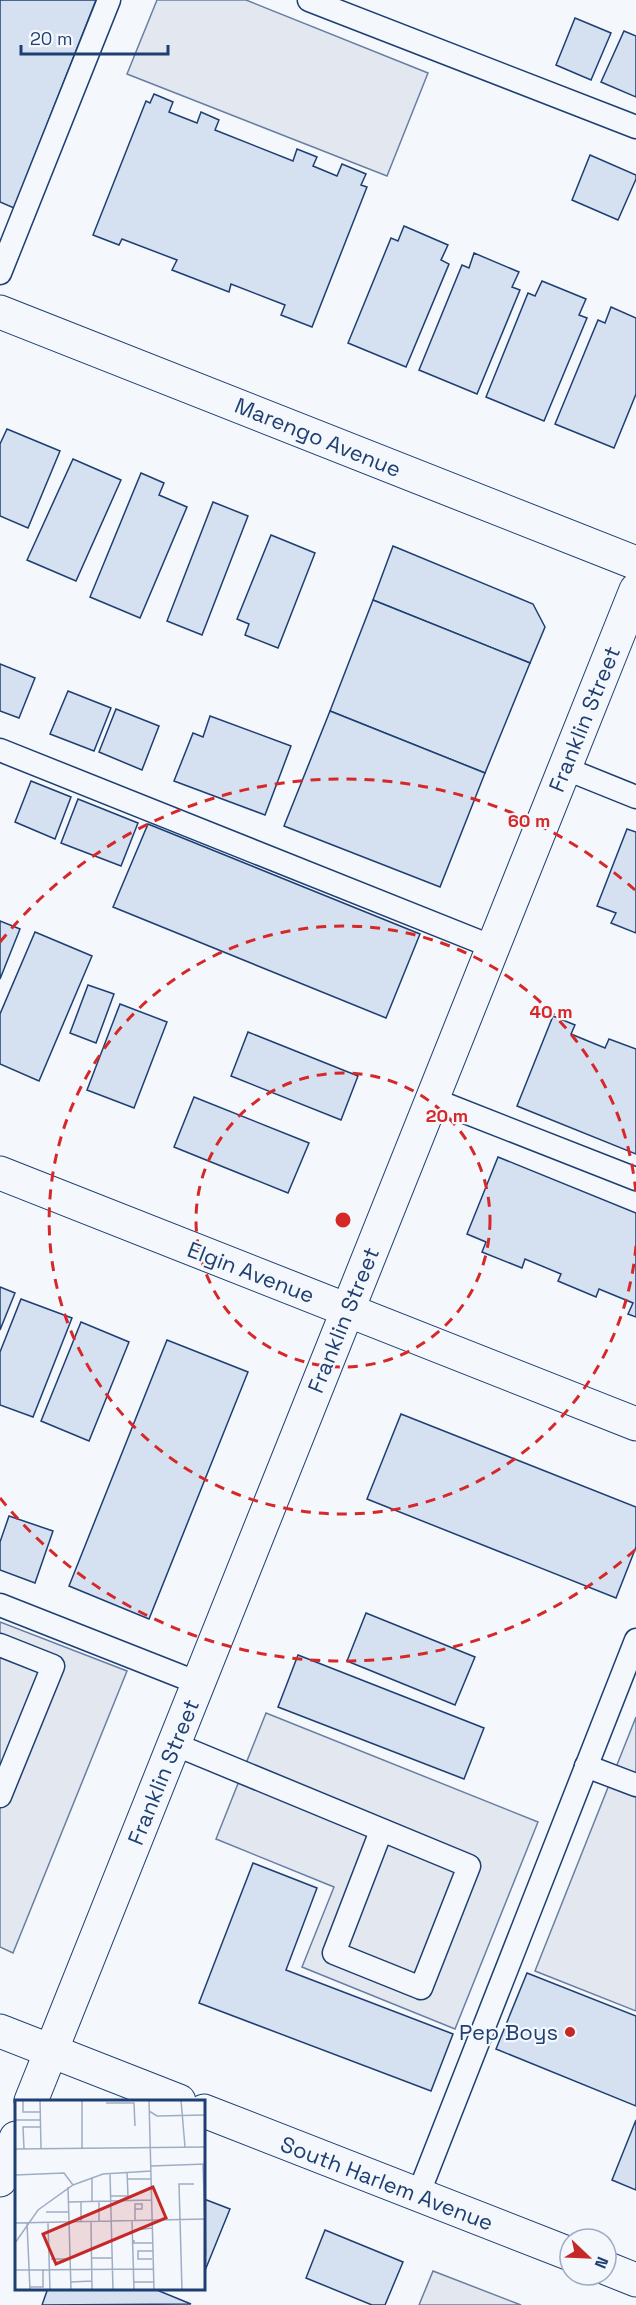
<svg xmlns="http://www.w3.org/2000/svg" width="636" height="2305" viewBox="0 0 636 2305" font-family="'Space Grotesk',sans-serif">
<rect width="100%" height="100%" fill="#f4f7fb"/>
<!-- parking -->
<g fill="#e3e8f0" stroke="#687fa3" stroke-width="1.5">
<polygon points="157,0 246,0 428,73 387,176 127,74"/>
<polygon points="0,1622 127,1671 13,1953 0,1947"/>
<polygon points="266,1713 538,1822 455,2029 302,1967 334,1887 216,1839"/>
<polygon points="636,1717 636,2011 535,1971"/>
<polygon points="433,2271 521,2305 419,2305"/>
</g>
<!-- building -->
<g fill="#d5e0f0" stroke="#1d3f73" stroke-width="1.5">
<polygon points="0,0 96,0 14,208 0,202"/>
<polygon points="575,18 611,33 591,80 556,65"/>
<polygon points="624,31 636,36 636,97 601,82"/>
<polygon points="154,94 173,102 169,112 197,123 201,112 219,120 215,130 293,161 297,149 317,157 313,166 337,176 342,164 366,174 361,185 367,187 312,327 281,315 285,305 231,284 229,292 172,270 177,260 122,239 119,245 93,235 146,101 150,103"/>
<polygon points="590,155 636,175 636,179 618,220 572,200"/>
<polygon points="404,226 448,245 441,260 449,264 406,367 348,343 391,238 398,241"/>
<polygon points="474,253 519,272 512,287 520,290 477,394 419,370 462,265 469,268"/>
<polygon points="542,281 586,299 579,315 587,318 544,421 486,397 528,293 535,296"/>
<polygon points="611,307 636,318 636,394 614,448 555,424 598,320 605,323"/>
<polygon points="7,429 60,451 28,528 0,516 0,444"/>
<polygon points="73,459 121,480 76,581 27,560"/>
<polygon points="141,473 164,483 159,495 187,507 140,618 90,597"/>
<polygon points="213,502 248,516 202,635 167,621"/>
<polygon points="271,535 315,553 278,648 245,635 249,624 237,619"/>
<polygon points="393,546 533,604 545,627 530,663 373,600"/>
<polygon points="373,600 530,663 485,773 330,711"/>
<polygon points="0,664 35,678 19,718 0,711"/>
<polygon points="68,691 111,708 94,751 50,734"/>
<polygon points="116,709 159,726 142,770 99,752"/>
<polygon points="330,711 485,773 440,887 284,826"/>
<polygon points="210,716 291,746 265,815 174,781 193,733 203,737"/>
<polygon points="31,781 71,797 55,839 15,822"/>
<polygon points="78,799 138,823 121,866 61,843"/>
<polygon points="148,824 420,934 386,1018 113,907"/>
<polygon points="627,829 636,832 636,933 611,923 616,913 597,906"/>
<polygon points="0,921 20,929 0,979"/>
<polygon points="35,932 92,956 39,1081 0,1064 0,1014"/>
<polygon points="88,985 114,994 96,1043 70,1033"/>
<polygon points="120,1004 167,1022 134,1108 87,1090"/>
<polygon points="553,1016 575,1025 571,1034 605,1048 609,1039 636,1049 636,1154 517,1106"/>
<polygon points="248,1032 358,1076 341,1120 231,1076"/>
<polygon points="194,1097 309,1143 288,1193 174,1147"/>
<polygon points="498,1157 636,1213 636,1317 628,1314 633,1303 599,1289 596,1297 558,1281 561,1274 525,1259 522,1268 482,1252 486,1242 467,1234"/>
<polygon points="0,1287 15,1293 0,1330"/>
<polygon points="21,1299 72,1318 33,1417 0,1405 0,1352"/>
<polygon points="81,1322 129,1342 89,1441 41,1421"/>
<polygon points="167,1340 248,1372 149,1619 69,1586"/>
<polygon points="401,1414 636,1507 636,1547 616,1598 367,1499"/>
<polygon points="9,1516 53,1531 35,1583 0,1570 0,1542"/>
<polygon points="366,1613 475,1657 455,1705 347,1661"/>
<polygon points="298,1655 484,1728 464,1779 278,1707"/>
<polygon points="253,1863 317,1888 286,1970 453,2034 431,2091 199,2003"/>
<polygon points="527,1973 636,2016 636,2106 496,2049"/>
<polygon points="636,2120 636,2190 612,2180"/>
<polygon points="204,2199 230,2209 204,2273"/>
<polygon points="325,2230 403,2262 385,2305 372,2305 306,2278"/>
<polygon points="48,2288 152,2288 191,2304 42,2305"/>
</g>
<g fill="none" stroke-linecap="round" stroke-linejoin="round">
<!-- service casing -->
<g stroke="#1d3f73" stroke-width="25">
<g id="service">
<polyline points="309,0 636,127"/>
<polyline points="0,273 109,0"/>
<polyline points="0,750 493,947"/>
<polyline points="564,768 636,797"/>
<polyline points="432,1099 636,1179"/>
<polyline points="0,1605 198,1683"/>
<polyline points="0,1645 53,1666 0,1796"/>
<polyline points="174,1744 469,1866 421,1988 334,1953 381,1831"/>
<polyline points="586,1766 636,1785"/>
<polyline points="418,2195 636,1640"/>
</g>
</g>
<!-- minor casing -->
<g stroke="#1d3f73" stroke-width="35">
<g id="minor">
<polyline points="0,312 636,563"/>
<polyline points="0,1173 636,1424"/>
<polyline points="31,2101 636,590"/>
<polyline points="0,2180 16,2138"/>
</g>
</g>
<!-- primary casing -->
<g stroke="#1d3f73" stroke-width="35">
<g id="primary">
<polyline points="0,2031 179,2101"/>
<polyline points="204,2111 570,2254"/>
<polyline points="606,2268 636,2280"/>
</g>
</g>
<!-- service -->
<use href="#service" stroke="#f4f7fb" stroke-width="22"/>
<!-- minor -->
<use href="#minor" stroke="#f4f7fb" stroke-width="33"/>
<!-- primary -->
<use href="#primary" stroke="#f4f7fb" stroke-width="33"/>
</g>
<!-- distance rings -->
<g fill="none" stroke="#d62828" stroke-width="3" stroke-dasharray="10 8">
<circle cx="343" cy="1220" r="147"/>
<path d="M636 1246A294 294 0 1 1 636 1194"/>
<path d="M635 1550A441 441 0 0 1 0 1498M0 942A441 441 0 0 1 635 890"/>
</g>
<!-- markers -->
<circle fill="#c62828" stroke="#f4f7fb" stroke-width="2" cx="570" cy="2032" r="6"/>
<g text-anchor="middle" stroke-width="4.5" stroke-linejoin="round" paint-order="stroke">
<!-- street labels -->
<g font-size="22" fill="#1d3f73" stroke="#f4f7fb">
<text transform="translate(318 437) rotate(22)" y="8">Marengo Avenue</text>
<text transform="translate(584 719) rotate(-68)" y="8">Franklin Street</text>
<text transform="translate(251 1272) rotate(21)" y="8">Elgin Avenue</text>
<text transform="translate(343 1320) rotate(-68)" y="8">Franklin Street</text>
<text transform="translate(163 1772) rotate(-68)" y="8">Franklin Street</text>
<text transform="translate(387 2183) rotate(21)" y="8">South Harlem Avenue</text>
</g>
<!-- poi labels -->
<g font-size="22" fill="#1d3f73" stroke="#f4f7fb" text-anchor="end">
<text x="558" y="2040">Pep Boys</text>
</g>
</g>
<!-- overview -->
<g transform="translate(15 2100)">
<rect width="190" height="190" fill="#f4f7fb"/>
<path fill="none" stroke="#9eadc5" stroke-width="1.5" d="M8,0V12H25M25,0L26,49M67,0V49M134,0L139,190M166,0L170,47M91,3H119L120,26M134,11L142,16L191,15M0,20H25M0,49L191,47M9,49L8,27H25M188,64L191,155M136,66L191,64M95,73L98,190M0,75L49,73L58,85M77,77V101M112,79H136M53,87L56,190M95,96H113L112,72M84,101V122M54,102L136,100M66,102V122M120,109H127V104H120V121M31,112H54M117,121L119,190M76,122L77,190M0,123L191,119M12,123L15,190M33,123L35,190M119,130L138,128M119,140V143H138M0,143L23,110L58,85L88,74L136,71M77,158H97M36,159H55M137,159H123V151H138M0,170L139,169M56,182L77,181M118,182H139M15,187H28V169M119,190H139M167,190L164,84H179"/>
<path fill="#c62828" fill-opacity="0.15" stroke="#c62828" stroke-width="3" d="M138,87L151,118L41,164L28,134Z"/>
<rect width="190" height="190" fill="none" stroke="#1d3f73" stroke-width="3"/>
</g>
<circle cx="343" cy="1220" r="9" fill="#d62828" stroke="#f4f7fb" stroke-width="3"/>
<g font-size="18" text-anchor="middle" font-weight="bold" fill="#d62828" stroke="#f4f7fb" stroke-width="4.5" stroke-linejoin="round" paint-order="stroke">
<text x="529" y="827">60 m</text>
<text x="551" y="1018">40 m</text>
<text x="447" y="1122">20 m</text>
</g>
<!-- north arrow -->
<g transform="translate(588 2257) rotate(113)"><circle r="28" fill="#f4f7fb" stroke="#9eadc5" stroke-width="1.5"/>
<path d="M0-4.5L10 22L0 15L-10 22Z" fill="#c62828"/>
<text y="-9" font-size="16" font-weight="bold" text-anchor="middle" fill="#1d3f73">N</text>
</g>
<!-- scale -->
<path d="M21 45v9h147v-9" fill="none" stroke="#1d3f73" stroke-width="3"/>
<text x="30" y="45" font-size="18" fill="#1d3f73" stroke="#f4f7fb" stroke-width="4.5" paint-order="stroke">20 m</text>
</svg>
